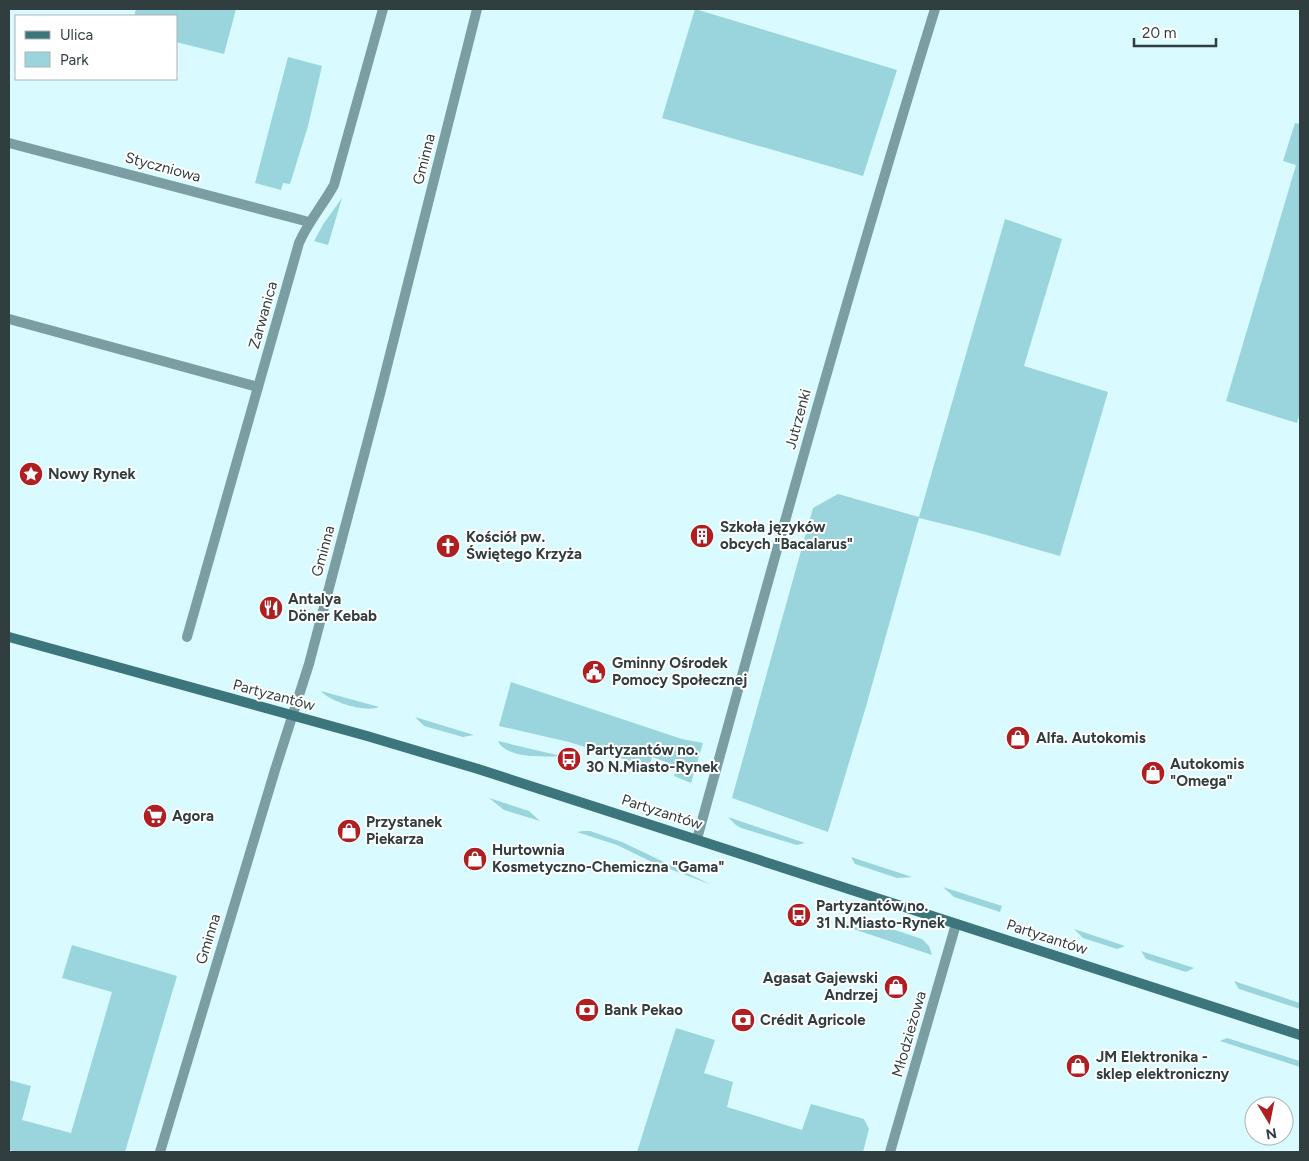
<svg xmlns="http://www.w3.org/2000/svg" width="1309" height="1161" viewBox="0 0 1309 1161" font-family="Figtree,sans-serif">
<rect width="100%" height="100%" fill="#d9fbff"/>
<!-- green -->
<g fill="#9ad4dc">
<polygon points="136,9 236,9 224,54 176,42 176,16 134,16"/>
<polygon points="695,9 897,70 863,176 662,118"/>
<polygon points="288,57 322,66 308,126 290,184 283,183 281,190 255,183"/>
<polygon points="1295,123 1300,124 1300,413 1297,423 1226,401 1296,165 1283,161"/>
<polygon points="342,198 328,245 314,241 324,223"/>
<polygon points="1005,219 1062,239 1024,366 1108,392 1060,556 976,532 919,518 865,710 828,832 732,798 813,508 838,494 919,517"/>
<polygon points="511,682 682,739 703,743 691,783 674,776 677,766 652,757 649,767 569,742 499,726"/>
<path d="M321,691L379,707C366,713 330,702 321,691Z"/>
<polygon points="415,717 474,735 463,737 424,726"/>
<path d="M498,741L565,757C546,756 507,760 498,741Z"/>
<polygon points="489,798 529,811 540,821 504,810"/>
<polygon points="728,817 805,843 797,845 741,828 736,825"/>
<polygon points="583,831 590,831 622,842 712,885 654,863 617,845 577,832"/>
<polygon points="851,857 912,877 897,878 855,864"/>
<polygon points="943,887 1002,906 1000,912 954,897"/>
<polygon points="835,923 883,926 922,939 929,946 932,955"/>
<polygon points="1074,929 1125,946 1117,949 1083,938"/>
<polygon points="72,945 177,976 125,1152 17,1152 9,1150 9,1080 31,1086 22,1120 71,1133 112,992 62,978"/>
<polygon points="1141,951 1194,968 1186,972 1146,959"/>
<polygon points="1234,981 1300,1003 1300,1009 1239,989"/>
<polygon points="676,1028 715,1040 704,1073 733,1082 727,1107 802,1130 811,1104 864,1119 869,1129 863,1152 637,1152"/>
<polygon points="1227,1038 1300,1061 1300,1067 1220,1041"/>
</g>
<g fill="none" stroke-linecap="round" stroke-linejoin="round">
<!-- street -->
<g stroke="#7b9ea3" stroke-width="10">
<polyline points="9,143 309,222"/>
<polyline points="9,319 258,387"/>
<path d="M187,637L299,243C308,222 323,205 334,185L383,9"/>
<path d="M697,839C773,562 850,284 935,9"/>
<polyline points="160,1152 275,770 309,664 379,398 477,9"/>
<polyline points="890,1152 956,924"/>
</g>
<!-- secondary -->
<polyline stroke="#3d757c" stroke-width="10" points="9,637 367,736 478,769 1300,1035"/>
</g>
<!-- icons -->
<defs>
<g id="sight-disc" transform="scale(1.25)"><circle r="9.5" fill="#af1e21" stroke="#fff"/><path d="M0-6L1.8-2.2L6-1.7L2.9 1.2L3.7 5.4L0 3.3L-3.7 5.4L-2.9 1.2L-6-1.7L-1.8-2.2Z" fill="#fff"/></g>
<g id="building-disc" transform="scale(1.25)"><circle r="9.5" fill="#af1e21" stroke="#fff"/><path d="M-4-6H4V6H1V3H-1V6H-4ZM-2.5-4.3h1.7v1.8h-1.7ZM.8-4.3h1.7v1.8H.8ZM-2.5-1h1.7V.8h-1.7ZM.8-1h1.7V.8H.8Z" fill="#fff"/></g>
<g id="church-disc" transform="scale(1.25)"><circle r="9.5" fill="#af1e21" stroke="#fff"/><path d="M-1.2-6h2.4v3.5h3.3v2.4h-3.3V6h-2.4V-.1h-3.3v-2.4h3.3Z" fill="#fff"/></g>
<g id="restaurant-disc" transform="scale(1.25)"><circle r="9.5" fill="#af1e21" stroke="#fff"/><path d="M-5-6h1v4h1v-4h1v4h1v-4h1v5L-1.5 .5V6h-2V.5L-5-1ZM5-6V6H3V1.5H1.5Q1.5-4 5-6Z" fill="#fff"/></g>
<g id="civic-disc" transform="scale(1.25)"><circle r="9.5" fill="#af1e21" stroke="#fff"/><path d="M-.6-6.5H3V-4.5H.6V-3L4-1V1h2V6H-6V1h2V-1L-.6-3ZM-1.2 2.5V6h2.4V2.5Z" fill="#fff"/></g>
<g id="shop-disc" transform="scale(1.25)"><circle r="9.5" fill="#af1e21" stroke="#fff"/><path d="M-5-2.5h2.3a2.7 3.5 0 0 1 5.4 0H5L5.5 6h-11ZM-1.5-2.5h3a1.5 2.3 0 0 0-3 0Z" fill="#fff"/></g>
<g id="bus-disc" transform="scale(1.25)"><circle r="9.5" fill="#af1e21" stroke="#fff"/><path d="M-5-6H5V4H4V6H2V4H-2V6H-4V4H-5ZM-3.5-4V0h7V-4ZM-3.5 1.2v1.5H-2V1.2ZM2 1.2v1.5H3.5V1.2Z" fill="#fff"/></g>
<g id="supermarket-disc" transform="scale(1.25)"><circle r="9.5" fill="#af1e21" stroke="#fff"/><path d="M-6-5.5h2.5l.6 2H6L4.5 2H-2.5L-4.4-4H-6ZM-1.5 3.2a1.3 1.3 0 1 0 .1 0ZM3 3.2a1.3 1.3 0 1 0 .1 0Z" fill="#fff"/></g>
<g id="bank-disc" transform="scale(1.25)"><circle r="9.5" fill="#af1e21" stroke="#fff"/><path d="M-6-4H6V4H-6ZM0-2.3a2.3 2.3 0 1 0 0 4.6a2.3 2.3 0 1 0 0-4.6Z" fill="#fff"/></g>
</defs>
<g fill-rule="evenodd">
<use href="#sight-disc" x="31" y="474"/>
<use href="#building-disc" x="702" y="536"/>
<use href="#church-disc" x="448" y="546"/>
<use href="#restaurant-disc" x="271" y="608"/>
<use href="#civic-disc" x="594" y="672"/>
<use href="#shop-disc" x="1018" y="738"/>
<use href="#bus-disc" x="569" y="759"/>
<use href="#shop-disc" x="1153" y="773"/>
<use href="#supermarket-disc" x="155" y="816"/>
<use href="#shop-disc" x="349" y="831"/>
<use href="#shop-disc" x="475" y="859"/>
<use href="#bus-disc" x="799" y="915"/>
<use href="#shop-disc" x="896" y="987"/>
<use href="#bank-disc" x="587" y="1010"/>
<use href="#bank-disc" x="743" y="1020"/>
<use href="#shop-disc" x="1078" y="1066"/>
</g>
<g text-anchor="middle" stroke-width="4" stroke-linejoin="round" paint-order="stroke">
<!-- street labels -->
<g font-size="15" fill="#313e40" stroke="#fff">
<text transform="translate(424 159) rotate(-76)" y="5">Gminna</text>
<text transform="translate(163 167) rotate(15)" y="5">Styczniowa</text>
<text transform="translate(263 315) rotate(-74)" y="5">Zarwanica</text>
<text transform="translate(798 419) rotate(-75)" y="5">Jutrzenki</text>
<text transform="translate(323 551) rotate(-75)" y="5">Gminna</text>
<text transform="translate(274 695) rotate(15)" y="5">Partyzantów</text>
<text transform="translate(662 812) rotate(18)" y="5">Partyzantów</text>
<text transform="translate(1047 937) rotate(18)" y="5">Partyzantów</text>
<text transform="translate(208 939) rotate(-73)" y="5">Gminna</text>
<text transform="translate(909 1034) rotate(-74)" y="5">Młodzieżowa</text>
</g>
<!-- poi labels -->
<g font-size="15" font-weight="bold" fill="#313e40" stroke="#fff" text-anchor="start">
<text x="48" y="479">Nowy Rynek</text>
<text x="720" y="532">Szkoła języków<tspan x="720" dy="17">obcych "Bacalarus"</tspan></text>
<text x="466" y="542">Kościół pw.<tspan x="466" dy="17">Świętego Krzyża</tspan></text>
<text x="288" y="604">Antalya<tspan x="288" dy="17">Döner Kebab</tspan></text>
<text x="612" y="668">Gminny Ośrodek<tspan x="612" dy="17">Pomocy Społecznej</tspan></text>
<text x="1036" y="743">Alfa. Autokomis</text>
<text x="586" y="755">Partyzantów no.<tspan x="586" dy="17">30 N.Miasto-Rynek</tspan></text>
<text x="1170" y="769">Autokomis<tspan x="1170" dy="17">"Omega"</tspan></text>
<text x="172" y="821">Agora</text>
<text x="366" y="827">Przystanek<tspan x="366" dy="17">Piekarza</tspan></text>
<text x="492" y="855">Hurtownia<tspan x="492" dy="17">Kosmetyczno-Chemiczna "Gama"</tspan></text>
<text x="816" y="911">Partyzantów no.<tspan x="816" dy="17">31 N.Miasto-Rynek</tspan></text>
<text x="878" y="983" text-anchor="end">Agasat Gajewski<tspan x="878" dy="17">Andrzej</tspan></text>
<text x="604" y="1015">Bank Pekao</text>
<text x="760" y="1025">Crédit Agricole</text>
<text x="1096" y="1062">JM Elektronika -<tspan x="1096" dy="17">sklep elektroniczny</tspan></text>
</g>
</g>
<!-- border -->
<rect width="1309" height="1161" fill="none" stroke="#313e40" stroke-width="20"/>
<!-- legend -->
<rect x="15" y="15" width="162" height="65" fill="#ffffff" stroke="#adb2b3"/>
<rect x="25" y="31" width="25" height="8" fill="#3d757c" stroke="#adb2b3"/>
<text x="60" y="40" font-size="15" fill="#313e40">Ulica</text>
<rect x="25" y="52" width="25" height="15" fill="#9ad4dc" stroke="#adb2b3"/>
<text x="60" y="65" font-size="15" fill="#313e40">Park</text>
<!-- north arrow -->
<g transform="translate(1269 1121) rotate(170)"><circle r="24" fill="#ffffff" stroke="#adb2b3"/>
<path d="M0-4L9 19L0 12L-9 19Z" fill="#af1e21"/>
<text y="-8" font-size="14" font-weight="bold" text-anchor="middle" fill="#313e40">N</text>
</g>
<!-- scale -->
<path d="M1134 38v8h82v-8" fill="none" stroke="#313e40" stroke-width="2.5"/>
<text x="1142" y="38" font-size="15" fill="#313e40" stroke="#ffffff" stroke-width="4" paint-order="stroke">20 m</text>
</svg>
